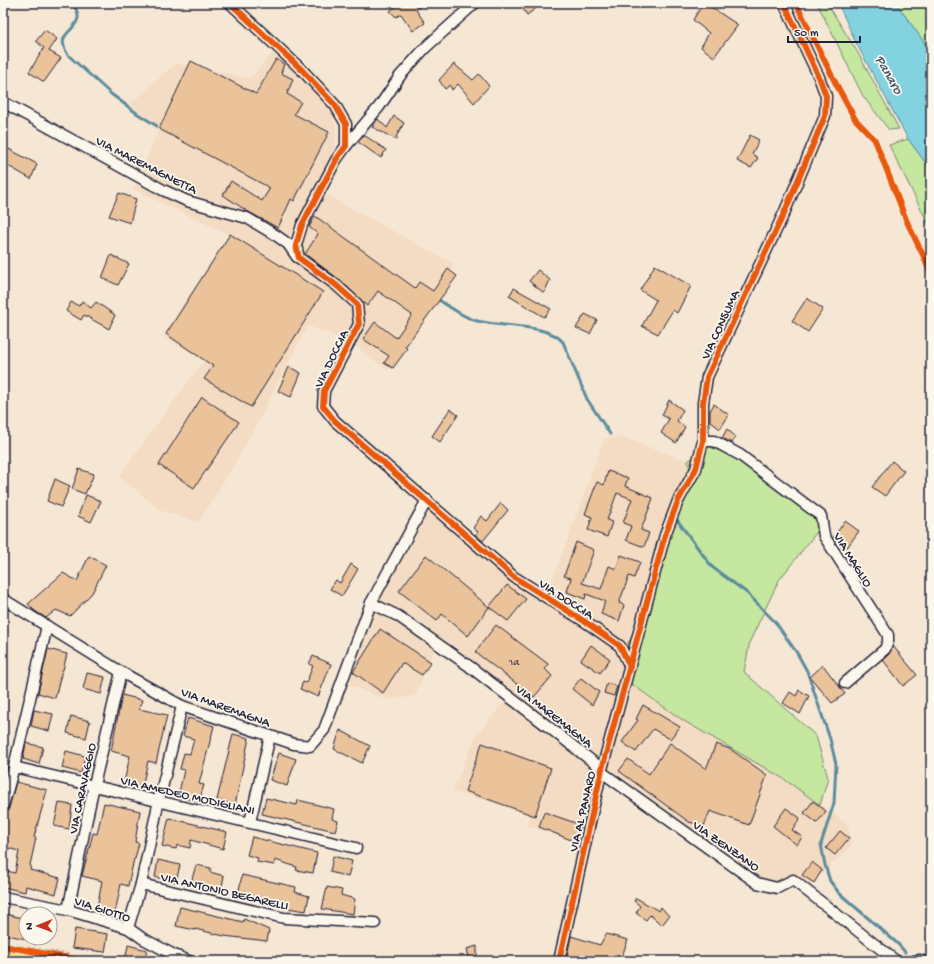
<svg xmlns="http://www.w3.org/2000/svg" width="934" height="964" viewBox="0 0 934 964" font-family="'Gochi Hand',sans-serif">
<rect width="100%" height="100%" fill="#f6e7d4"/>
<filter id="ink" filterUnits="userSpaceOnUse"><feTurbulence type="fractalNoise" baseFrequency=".025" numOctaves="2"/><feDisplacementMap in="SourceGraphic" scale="8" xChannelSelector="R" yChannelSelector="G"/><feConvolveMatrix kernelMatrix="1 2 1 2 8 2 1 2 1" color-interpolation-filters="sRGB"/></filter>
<g filter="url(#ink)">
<!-- built -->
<g fill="#f3dcc3">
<polygon points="272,54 289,60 333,102 336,133 334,161 321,192 454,264 427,315 388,371 350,342 308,326 242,452 199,522 161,511 119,476 204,360 162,336 229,235 133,189 158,132 131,103 176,63 250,78"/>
<polygon points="621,437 688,461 693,484 670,531 784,779 848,824 852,845 815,881 802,889 777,890 741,867 602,763 588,845 527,826 530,816 508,806 452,792 476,735 510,695 438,639 415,696 388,700 340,681 367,600 385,562 421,496 487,554 511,567 548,592 604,439"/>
</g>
<!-- green -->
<g fill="#c5e7a0" stroke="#74846e">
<polygon points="817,3 827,3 858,53 899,129 889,130 863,96"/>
<polygon points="896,3 931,3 931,52"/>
<polygon points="908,139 931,170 931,229 889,145"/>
<polygon points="707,446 767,469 824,523 779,580 750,641 744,672 816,736 828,778 820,805 784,779 684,721 627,681 628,642 638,633 670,531 693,484 688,461"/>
</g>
<!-- water -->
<polygon fill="#83d2e0" stroke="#5c8c9e" points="838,3 896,3 931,52 931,170 908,139 855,41"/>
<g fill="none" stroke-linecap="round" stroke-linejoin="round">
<!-- stream -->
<g stroke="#5c8c9e" stroke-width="3">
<path d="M73,3C75,8 79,13 78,18C75,33 54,33 68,55L111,94L138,114L157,126"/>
<path d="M439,300C450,307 462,316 474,320C498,328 548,323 563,342L587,399L610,434"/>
<polyline points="677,520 712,567 747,593 776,623 797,653 807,671 830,739 836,764 834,803 821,844 825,865 830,881 839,893 898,944 905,952"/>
</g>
</g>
<!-- building -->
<g fill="#ebc39b" stroke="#22223b">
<polygon points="400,3 424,3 416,10 425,23 413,31 401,14 396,17 390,11"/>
<polygon points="524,3 543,3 527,15 521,6"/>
<polygon points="703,3 705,3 738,25 714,57 701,47 709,33 693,20"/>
<polygon points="45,30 57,39 49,51 61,58 44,82 29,72 44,48 36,41"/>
<polygon points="276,59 284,64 281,73 293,79 287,94 301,102 294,114 329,132 294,201 291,199 278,228 247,211 223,195 231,181 262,201 270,188 159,129 191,61 256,94"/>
<polygon points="454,64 473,80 479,74 489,86 474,103 458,84 452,90 450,85 445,89 439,80"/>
<polygon points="394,116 404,123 396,137 398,139 397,140 372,127 378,119 387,128"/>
<polygon points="364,135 386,150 381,158 358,142"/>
<polygon points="750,135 759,140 752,154 758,158 751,168 737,161"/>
<polygon points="3,146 37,164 31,179 3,163"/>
<polygon points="119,193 136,199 130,223 109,216"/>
<polygon points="315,216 415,288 419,282 433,291 448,269 457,276 405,347 407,349 393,368 384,363 389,356 363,339 375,322 396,338 412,315 378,291 367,306 340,280 305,254 318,234 309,227"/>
<polygon points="230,234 323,292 251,407 204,379 213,366 166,334"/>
<polygon points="111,255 129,264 118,285 102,278"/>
<polygon points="655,265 691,286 677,313 673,310 658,334 642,326 656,300 640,290"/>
<polygon points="538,270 550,280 544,293 529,281"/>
<polygon points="514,288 551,309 544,317 509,296"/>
<polygon points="807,298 823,309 808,332 792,321"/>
<polygon points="82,301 91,308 96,302 115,315 109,329 84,315 81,320 66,311 71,302 79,306"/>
<polygon points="585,314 597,320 590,334 576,328"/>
<polygon points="289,367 301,373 291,397 278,391"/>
<polygon points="202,397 239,422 194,488 159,465"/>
<polygon points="669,400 683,410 677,421 685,427 676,443 661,433 669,419 662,415"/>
<polygon points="714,404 729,415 720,429 710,421 710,411"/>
<polygon points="450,409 458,415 440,442 432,436"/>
<polygon points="727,429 736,437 732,443 722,438"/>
<polygon points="892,461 904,471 885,496 872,487"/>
<polygon points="79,469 94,474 85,494 72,489"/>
<polygon points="608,471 628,478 625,486 653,498 641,530 649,533 644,547 626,540 631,526 623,523 632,499 617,493 607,520 612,522 607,537 588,530 592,517 585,514 597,482 604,485"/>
<polygon points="55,479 70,486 61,507 47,501"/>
<polygon points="86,495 101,501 91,522 78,516"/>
<polygon points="501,503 508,510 483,541 475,535 478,532 473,528 481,516 487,521"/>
<polygon points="845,521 859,531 846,549 833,538"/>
<polygon points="576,542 594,550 582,583 601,589 609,566 616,569 621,555 640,562 634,578 629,576 619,603 624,605 619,621 601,614 605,601 586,594 585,599 567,592 571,578 564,576"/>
<polygon points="426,555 489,607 468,636 442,614 437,621 399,591"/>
<polygon points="89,556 106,565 92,593 70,616 56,610 46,618 35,611 28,604 63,573 77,581"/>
<polygon points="351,564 358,569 342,596 330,589 336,580 340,583"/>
<polygon points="507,585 526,599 508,621 489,607"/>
<polygon points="496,625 548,664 545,669 552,676 534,697 475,652"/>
<polygon points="380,629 431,662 422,675 402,663 383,693 353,672"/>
<polygon points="591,645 610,659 600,673 581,660"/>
<polygon points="893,646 917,675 903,686 883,660 889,654"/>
<polygon points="48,649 67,654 63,670 62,670 55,698 38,693"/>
<polygon points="313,656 331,664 318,697 300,689 303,682 306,683 313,666 309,664"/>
<polygon points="823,665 845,694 832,703 810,677"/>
<polygon points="87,673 105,677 101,694 83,689"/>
<polygon points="581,678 599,692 592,705 572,689"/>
<polygon points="607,683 617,686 614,696 604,693"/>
<polygon points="799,690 809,696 800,714 783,703 790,692 796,696"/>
<polygon points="122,695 142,700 139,709 167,715 156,763 148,761 142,787 124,782 130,756 111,751"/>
<polygon points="643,705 680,727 670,739 653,729 636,752 622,742 638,720 636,719"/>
<polygon points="34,710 53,714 49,731 31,726"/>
<polygon points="71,716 90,721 86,738 67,733"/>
<polygon points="188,718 214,726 199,784 204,785 199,801 178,797 184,770 180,769 184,753 190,754 194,739 183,736"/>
<polygon points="340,730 370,746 362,763 334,749"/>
<polygon points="233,734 249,738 235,805 217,800"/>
<polygon points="26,743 43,747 39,764 23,759"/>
<polygon points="482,743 551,768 535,816 465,791"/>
<polygon points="670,743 706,769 716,744 730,749 767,775 749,825 710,811 704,826 689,822 619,771 628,759 649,774"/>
<polygon points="66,751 85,756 81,773 62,768"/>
<polygon points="279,753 296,759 287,786 270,780"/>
<polygon points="16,782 47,790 34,837 36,838 30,865 31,866 30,870 60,878 56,894 26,886 25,892 3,887 3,870 15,873 19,851 3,847 3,818 5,812 9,808"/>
<polygon points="266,798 297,805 298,800 334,809 332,819 338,821 335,831 262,814"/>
<polygon points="813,801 826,811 817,823 804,813"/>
<polygon points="59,803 72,805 69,829 54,826"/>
<polygon points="104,803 140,811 135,842 139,843 135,859 134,859 128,886 121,884 115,913 97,908 102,881 82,876 93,833 97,834"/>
<polygon points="786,808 800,818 792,830 802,837 797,845 773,826"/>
<polygon points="544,812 581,825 576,842 539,827"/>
<polygon points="169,818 227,832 223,849 191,840 190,848 177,845 176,849 162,846"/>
<polygon points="840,831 849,838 835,855 826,848"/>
<polygon points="252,837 317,853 313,873 296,870 297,867 275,860 274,865 257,862 258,858 247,855"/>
<polygon points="333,856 352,861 348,877 330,872"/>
<polygon points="158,860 180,865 176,882 155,877"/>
<polygon points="812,862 822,870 814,883 802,875"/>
<polygon points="196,865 211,868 210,872 224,876 221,891 190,886"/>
<polygon points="242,875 296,887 295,892 309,896 306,911 275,906 276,904 238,895"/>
<polygon points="327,887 342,890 341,895 355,899 353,914 322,909"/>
<polygon points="636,898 659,911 661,907 669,916 662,925 650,915 646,920 636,913 640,906 634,901"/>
<polygon points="180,907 243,922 244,919 269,930 267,941 224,936 195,929 195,930 176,926"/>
<polygon points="5,914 22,918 21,922 26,923 26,939 3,934 3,924"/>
<polygon points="75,929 108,934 105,952 72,948"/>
<polygon points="606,934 628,940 620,961 566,961 571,936 600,945"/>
<polygon points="128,945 147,950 144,961 125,961"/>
<polygon points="477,946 477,961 470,961 467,949"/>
</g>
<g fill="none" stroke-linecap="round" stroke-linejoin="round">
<!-- minor casing -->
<g stroke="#22223b" stroke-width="13">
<g id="minor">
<polyline points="230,3 302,70 335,105 346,124 346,146 336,160 302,225 296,245 299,258 336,285 357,304 359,324 324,391 323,406 335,421 514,577 584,621 620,646 630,667"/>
<polyline points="3,102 163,190 187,201 247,218 277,236 288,244 297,257"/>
<polyline points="346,146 379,107 400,76 425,48 475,3"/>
<polyline points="703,441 714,441 740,455 821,516 824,536 888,635 888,642 885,649 845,683"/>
<polyline points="3,599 121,672 182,706 294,744 310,746 324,730 371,603 427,500"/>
<polyline points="371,603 398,616 469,666 550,728 602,769"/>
<polyline points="14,767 356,848"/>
<polyline points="603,773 757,883 777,888 793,880 896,961"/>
<polyline points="3,806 14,767 47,626"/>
<polyline points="250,822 270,736"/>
<polyline points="141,884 284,918 375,923"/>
<polyline points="3,897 68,910 128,928 142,938 172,954 189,961"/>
<polyline points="68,910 94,785 121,672"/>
<polyline points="128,928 141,884 159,800 182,706"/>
<polyline points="559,961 602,769 665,535 678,501 696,469 703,441 703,403 707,377 785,211 825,116 826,96 819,77 784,3"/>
<polyline points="914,961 920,960 922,961"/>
</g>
</g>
<!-- major casing -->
<g stroke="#22223b" stroke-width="15">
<polyline id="major" points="3,950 67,961"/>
</g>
<!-- minor -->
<use href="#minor" stroke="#fbf7ec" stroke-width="10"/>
<!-- major -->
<use href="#major" stroke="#f9e181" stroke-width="12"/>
<!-- cycleway casing -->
<g stroke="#fbf7ec" stroke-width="8">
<g id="cycleway">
<polyline points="230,3 302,70 335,105 346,124 346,146 336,160 302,225 296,245 299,258 336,285 357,304 359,324 324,391 323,406 335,421 514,577 584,621 620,646 630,667"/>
<polyline points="796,3 835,82 855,119 875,140 907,222 923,255 931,275"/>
<polyline points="3,946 86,961"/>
<polyline points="559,961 602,769 665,535 678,501 696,469 703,441 703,403 707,377 785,211 825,116 826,96 819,77 784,3"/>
</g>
</g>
<!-- cycleway -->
<use href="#cycleway" stroke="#e8590c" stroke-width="6"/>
</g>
</g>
<g text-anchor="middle" stroke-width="3.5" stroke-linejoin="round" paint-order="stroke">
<!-- number labels -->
<g font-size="11" fill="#544a53">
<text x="514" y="665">1a</text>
</g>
<!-- street labels -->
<g font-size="13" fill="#22223b" stroke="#fbf7ec">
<text transform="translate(147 164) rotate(27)" y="5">VIA MAREMAGNETTA</text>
<text transform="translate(719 324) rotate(-65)" y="5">VIA CONSUMA</text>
<text transform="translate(330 358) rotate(-64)" y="5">VIA DOCCIA</text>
<text transform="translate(854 559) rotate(58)" y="5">VIA MAGLIO</text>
<text transform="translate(567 598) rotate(33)" y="5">VIA DOCCIA</text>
<text transform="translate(226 706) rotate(20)" y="5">VIA MAREMAGNA</text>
<text transform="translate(555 715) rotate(38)" y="5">VIA MAREMAGNA</text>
<text transform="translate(81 788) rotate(-78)" y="5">VIA CARAVAGGIO</text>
<text transform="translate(188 794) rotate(13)" y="5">VIA AMEDEO MODIGLIANI</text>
<text transform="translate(581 811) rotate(-77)" y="5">VIA AL PANARO</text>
<text transform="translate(727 845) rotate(35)" y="5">VIA ZENZANO</text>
<text transform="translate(225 890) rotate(13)" y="5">VIA ANTONIO BEGARELLI</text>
<text transform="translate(103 908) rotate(18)" y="5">VIA GIOTTO</text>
</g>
<!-- water labels -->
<g font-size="14" font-style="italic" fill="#3f576d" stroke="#fbf7ec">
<text transform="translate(890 74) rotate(60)" y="5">Panaro</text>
</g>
</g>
<!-- margin -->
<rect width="934" height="964" fill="none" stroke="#fbf7ec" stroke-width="16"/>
<rect x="8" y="8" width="918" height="948" fill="none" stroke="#22223b" stroke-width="1.5" filter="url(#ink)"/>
<!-- north arrow -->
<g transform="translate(38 926) rotate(269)"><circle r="19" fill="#fbf7ec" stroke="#a4a2a5"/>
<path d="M0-3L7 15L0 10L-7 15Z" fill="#c8321e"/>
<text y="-6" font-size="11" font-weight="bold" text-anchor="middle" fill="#22223b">N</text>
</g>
<!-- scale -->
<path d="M788 36v6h72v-6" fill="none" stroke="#22223b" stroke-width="2"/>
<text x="794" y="36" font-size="12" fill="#22223b" stroke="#fbf7ec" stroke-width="3" paint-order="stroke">50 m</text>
</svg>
